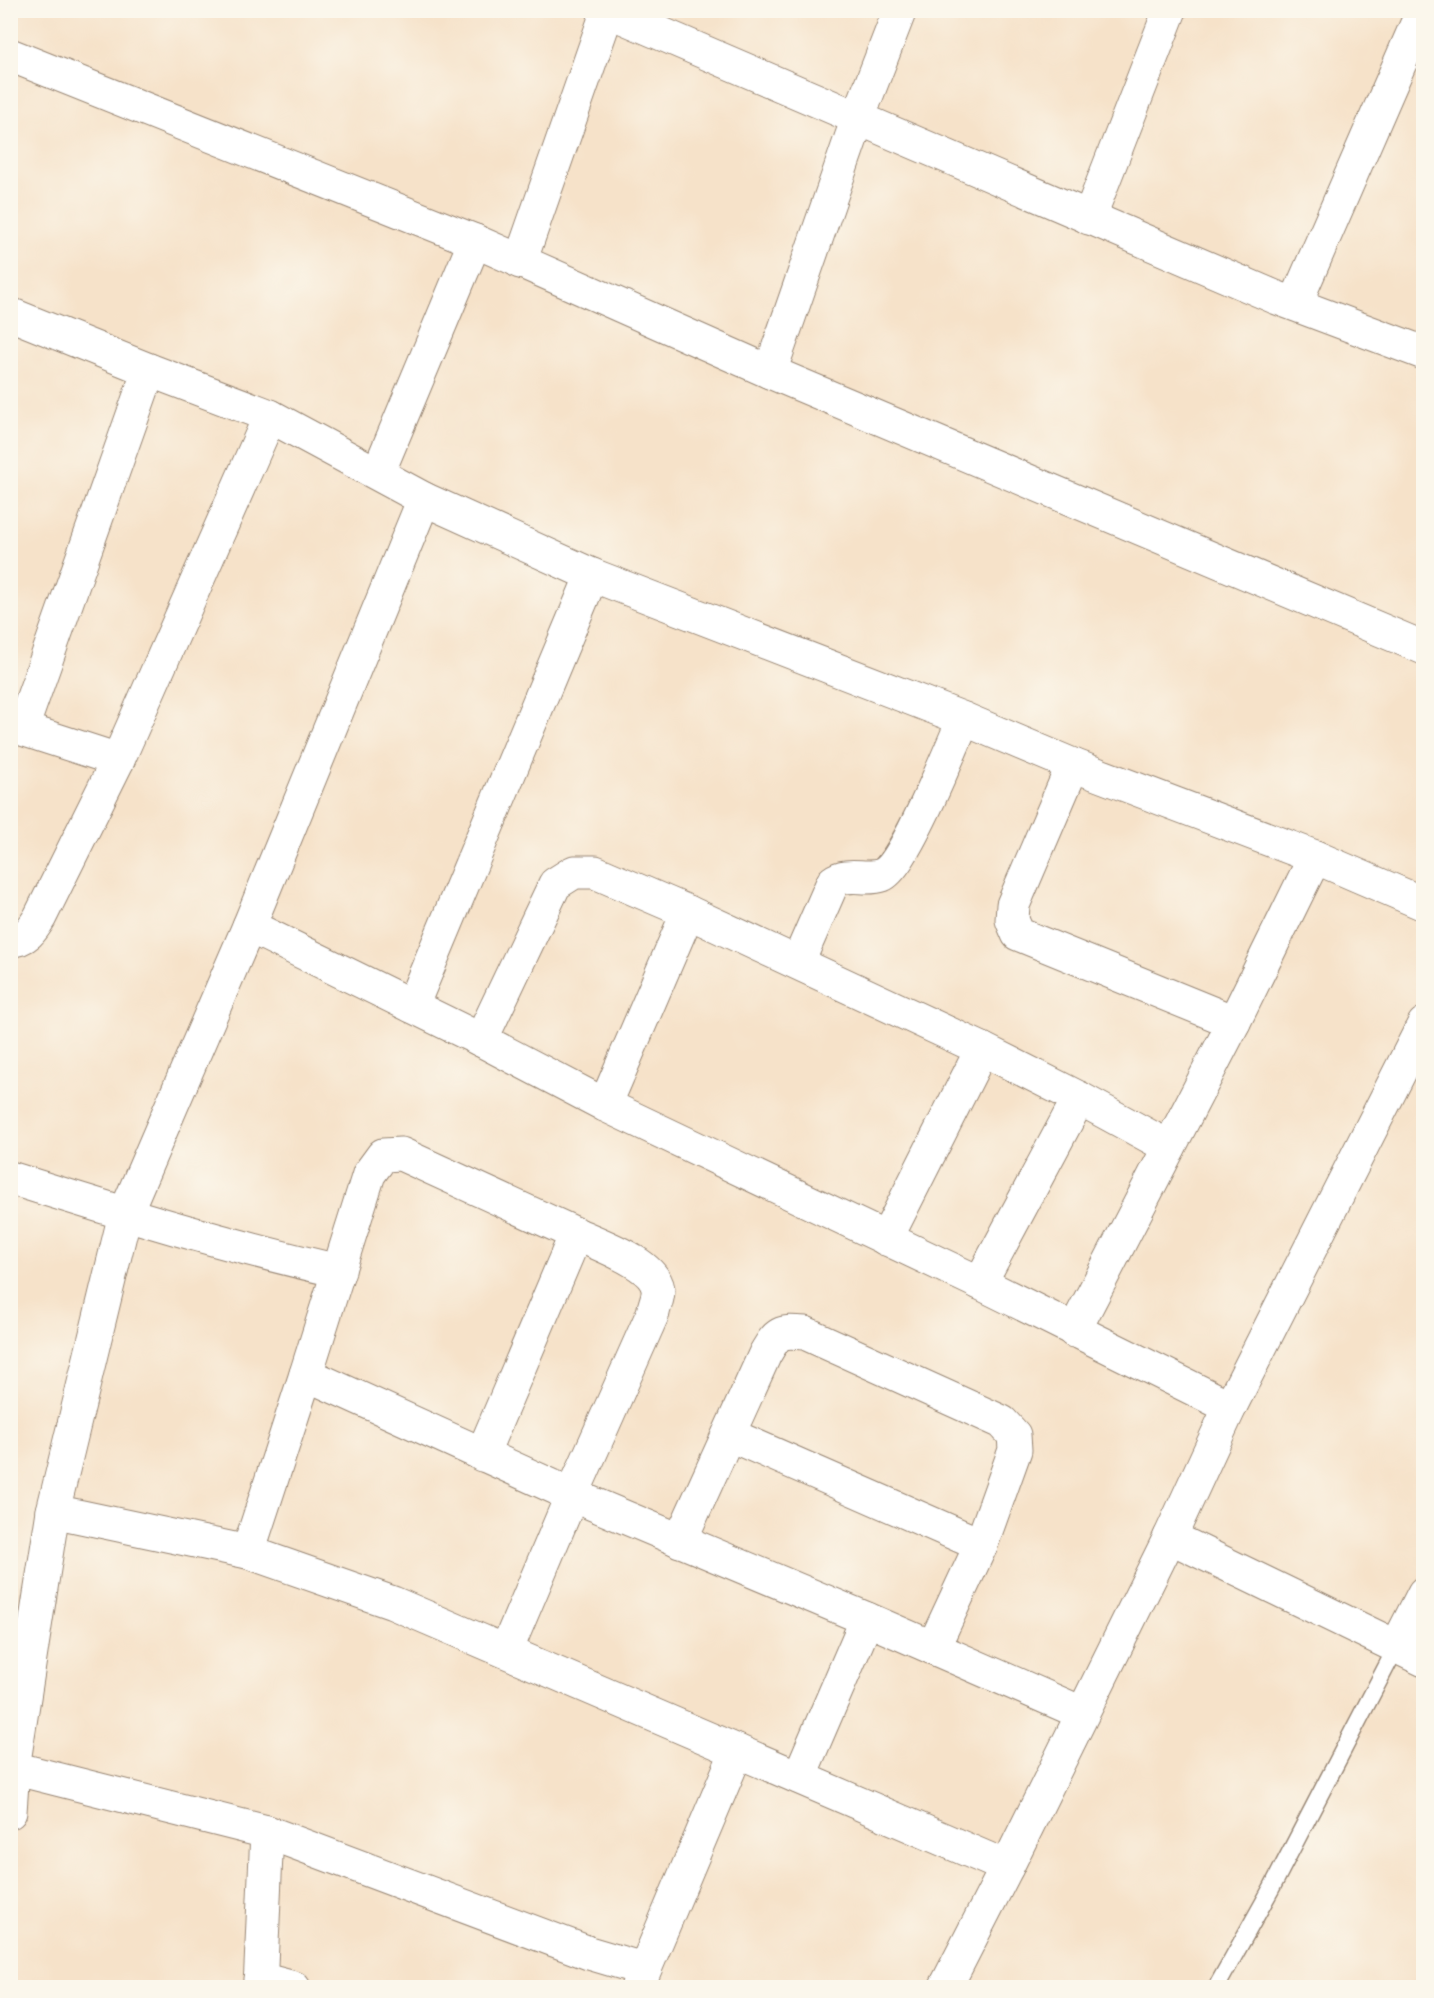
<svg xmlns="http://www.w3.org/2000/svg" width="1434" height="1998" viewBox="0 0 1434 1998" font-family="'Old Standard TT',serif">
<rect width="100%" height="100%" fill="#fbf7ec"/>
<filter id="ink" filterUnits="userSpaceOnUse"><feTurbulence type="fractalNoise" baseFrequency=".0167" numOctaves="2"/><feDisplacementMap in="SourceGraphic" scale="12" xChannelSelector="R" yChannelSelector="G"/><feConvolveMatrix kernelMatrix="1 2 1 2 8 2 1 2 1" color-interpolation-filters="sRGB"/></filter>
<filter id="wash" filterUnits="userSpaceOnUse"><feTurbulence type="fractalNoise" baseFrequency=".008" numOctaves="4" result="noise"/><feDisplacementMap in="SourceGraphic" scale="24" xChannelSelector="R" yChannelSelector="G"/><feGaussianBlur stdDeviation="1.35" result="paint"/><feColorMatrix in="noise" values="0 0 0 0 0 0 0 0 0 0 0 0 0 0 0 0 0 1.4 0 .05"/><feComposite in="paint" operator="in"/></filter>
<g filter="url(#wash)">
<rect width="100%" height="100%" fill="#f6e2c9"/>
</g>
<g filter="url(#ink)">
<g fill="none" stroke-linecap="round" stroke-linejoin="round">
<!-- service casing -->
<g stroke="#988674" stroke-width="19">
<polyline id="service" points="1216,1988 1271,1889 1397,1646"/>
</g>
<!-- minor casing -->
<g stroke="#988674" stroke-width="35">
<g id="minor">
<polyline points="606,10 1275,297 1424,353"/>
<polyline points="10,55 475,241 770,372 1424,648"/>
<polyline points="1089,218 1170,10"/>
<polyline points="520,262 608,10"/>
<polyline points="1295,304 1423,10"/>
<polyline points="10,314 149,370 270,416 424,499 592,575 964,719 1073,765 1315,857 1424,904"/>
<polyline points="770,372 858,118 900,10"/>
<polyline points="378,473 475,241"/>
<polyline points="10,725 118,760"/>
<polyline points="22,728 149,370"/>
<polyline points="1073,765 1013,905 1012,920 1018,934 1234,1022"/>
<polyline points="249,926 481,1040 605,1105 980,1283 1230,1407"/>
<path d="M10,940C26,940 33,929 40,917L118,760L270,416"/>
<path d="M798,962L833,882C848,871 866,881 882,875C904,866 952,746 964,719"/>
<polyline points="412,1006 592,575"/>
<polyline points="481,1040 555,884 574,872 595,872 688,912 982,1049 886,1239"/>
<polyline points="982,1049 1079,1098 1169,1147"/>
<polyline points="605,1105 688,912"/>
<path d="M10,1178C119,1212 228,1246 339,1271"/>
<polyline points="980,1283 1079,1098"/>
<polyline points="1074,1331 1234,1022 1315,857"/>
<polyline points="306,1374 369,1174 383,1155 401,1154 576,1234 482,1455"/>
<polyline points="730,1435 981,1545"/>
<polyline points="53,1511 248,1552 393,1603 1007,1867"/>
<polyline points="1170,1537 1424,1660"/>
<path d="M680,1541L765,1354C778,1332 779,1331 805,1333L1002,1422L1014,1435L1015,1450L981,1545L933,1648"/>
<polyline points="248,1552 306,1374 572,1495 867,1619 1082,1713"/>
<polyline points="1397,1646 1424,1593"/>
<path d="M506,1651L572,1495L653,1313C654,1306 659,1296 658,1289C654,1263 598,1244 576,1234"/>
<polyline points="13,1768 267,1832 589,1953 643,1969"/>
<polyline points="799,1777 867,1619"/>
<polyline points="10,1812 13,1768 53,1511 125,1214 249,926 424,499"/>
<polyline points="260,1979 294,1988"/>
<polyline points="260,1988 267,1832"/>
<polyline points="637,1988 737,1751"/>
<polyline points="945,1988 1007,1867 1170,1537 1230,1407 1424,1024"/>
</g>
</g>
<!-- service -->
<use href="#service" stroke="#fff" stroke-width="16"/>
<!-- minor -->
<use href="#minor" stroke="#fff" stroke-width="33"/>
</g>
</g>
<!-- margin -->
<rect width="1434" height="1998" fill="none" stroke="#fbf7ec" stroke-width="36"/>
</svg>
